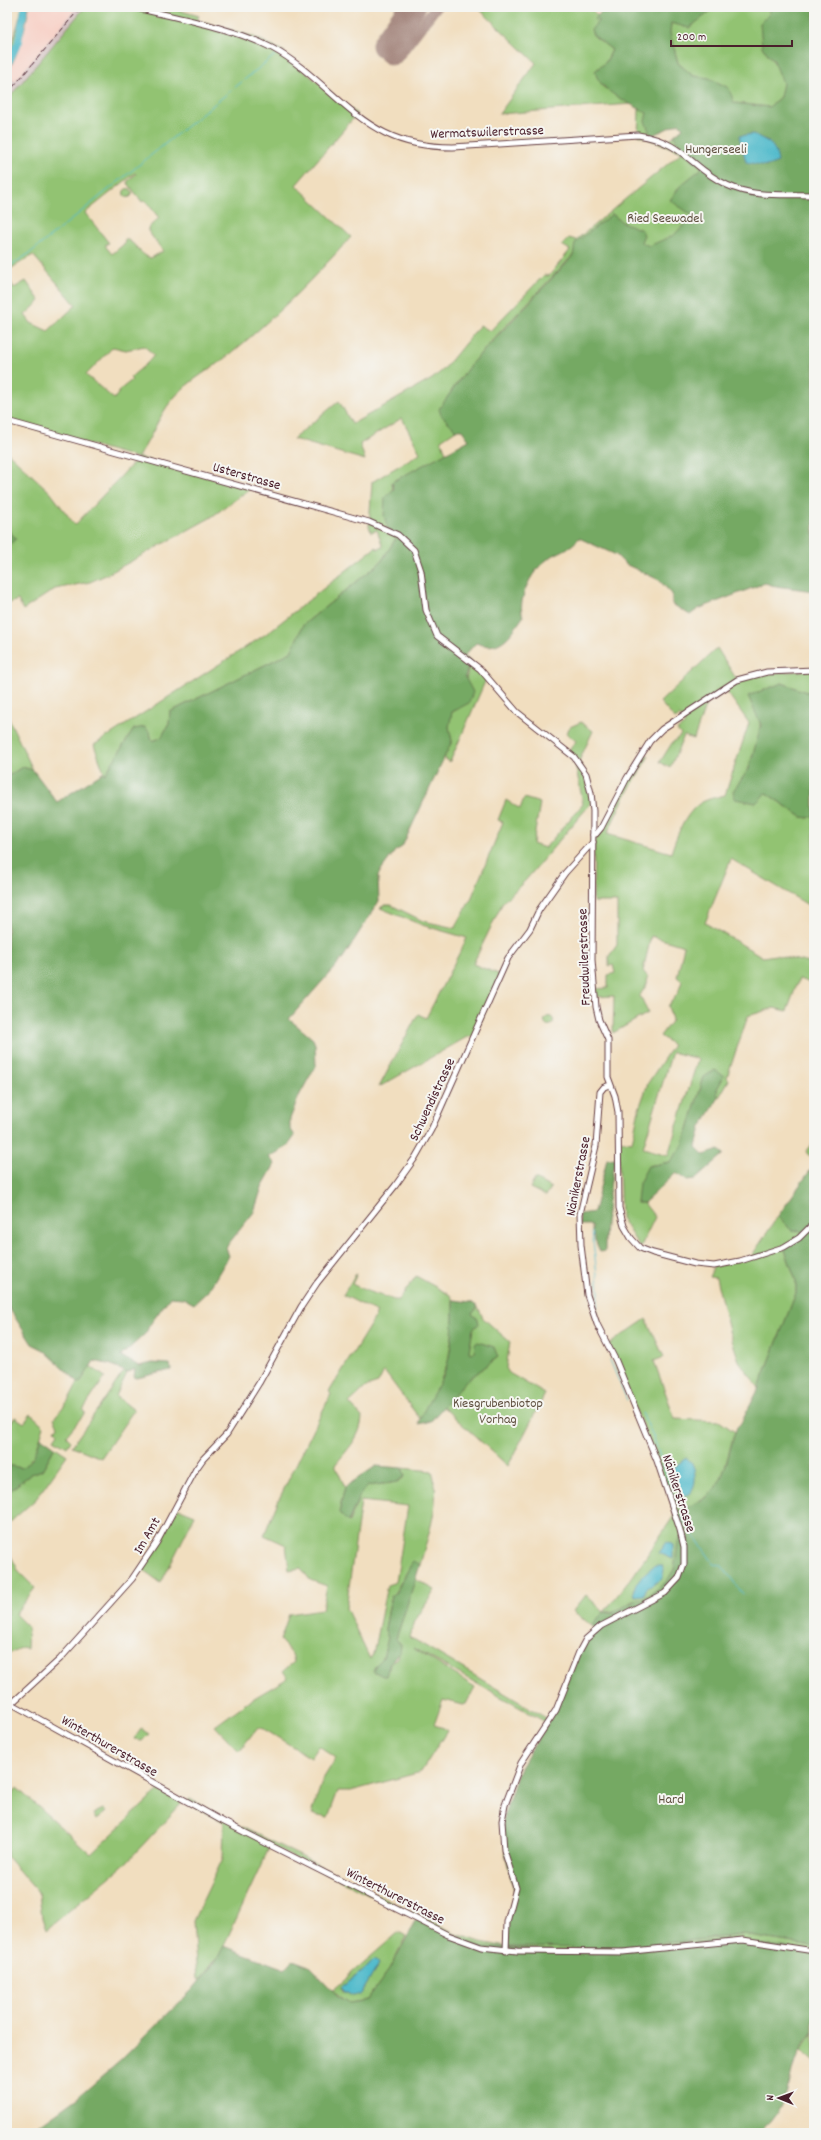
<svg xmlns="http://www.w3.org/2000/svg" width="821" height="2140" viewBox="0 0 821 2140" font-family="Dekko,sans-serif">
<rect width="100%" height="100%" fill="#f6f6f2"/>
<filter id="ink" filterUnits="userSpaceOnUse"><feTurbulence type="fractalNoise" baseFrequency=".025" numOctaves="2"/><feDisplacementMap in="SourceGraphic" scale="8" xChannelSelector="R" yChannelSelector="G"/><feConvolveMatrix kernelMatrix="1 2 1 2 8 2 1 2 1" color-interpolation-filters="sRGB"/></filter>
<filter id="wash" filterUnits="userSpaceOnUse"><feTurbulence type="fractalNoise" baseFrequency=".012" numOctaves="4" result="noise"/><feDisplacementMap in="SourceGraphic" scale="16" xChannelSelector="R" yChannelSelector="G"/><feGaussianBlur stdDeviation="0.9" result="paint"/><feColorMatrix in="noise" values="0 0 0 0 0 0 0 0 0 0 0 0 0 0 0 0 0 1.4 0 .05"/><feComposite in="paint" operator="in"/></filter>
<g filter="url(#wash)">
<rect width="100%" height="100%" fill="#f1debf"/>
<!-- built -->
<polygon fill="#f7d1c7" points="29,7 77,7 15,81 12,79 7,85 7,73 16,56 25,28"/>
<!-- industrial -->
<polygon fill="#d2bfc0" points="77,7 85,7 7,100 7,85 12,79 15,81"/>
<!-- green -->
<g fill="#92c372" stroke="#6e714e" fill-rule="evenodd">
<path d="M22,7H29C25,30 19,53 7,73C7,51 18,29 22,7Z"/>
<path d="M85,7H168L199,16L197,20L252,36L285,52L283,54L357,114L296,185L351,237C314,278 276,316 234,351C214,368 188,380 172,400C158,417 151,439 138,457L250,489L210,518L108,574L90,582L55,589L23,610L18,600L7,604V547L10,546L12,534L7,528V452L50,492L75,525L138,458L7,421V274L10,275L9,279L14,288L26,281L40,301L25,315L31,323L48,331L76,305L33,255L7,271V100ZM135,173L136,174L127,182L142,202L145,200L159,218L148,228V231L163,251L151,258C139,255 136,242 125,239L124,244L112,254L106,247V244L109,243L85,213ZM144,346L154,355C147,365 138,370 130,378L132,380L122,388L114,399L86,375L113,347L126,350Z"/>
<polygon points="477,7 589,7 598,16 595,20 599,19 593,35 612,50 606,62 595,71 603,87 631,104 499,114 536,63"/>
<path d="M716,7H769L771,13L762,47C772,59 792,82 779,98C776,101 772,104 769,107L734,103L709,78L693,76L678,63L670,33L671,23L689,27Z"/>
<path d="M639,109L647,113L651,135L667,141L683,128L680,124L742,123L814,148L693,215L674,235L649,249L641,242L630,226L622,222L612,214C587,240 563,266 538,292C515,317 445,384 441,415L456,430L441,440L446,453L392,482L398,535L381,562L303,625L291,652L170,712L169,724L161,738L152,741L150,733L134,729L105,775L94,745L266,634L376,547L377,549L383,547L377,530L371,532L369,526L372,482L420,453L402,418L360,444L365,460L293,439L339,401L352,424L432,379L444,369L480,325L490,331L544,275L549,276L570,250L562,245L569,238L576,240L682,152L638,135Z"/>
<circle cx="128" cy="193" r="4.5"/>
<path d="M717,648L737,680L757,674L814,670V691L806,692L782,683L753,708L760,719V732L747,774L734,791L766,793L802,817L808,818L814,815V895L808,905L731,859L705,923L763,957L775,955L814,964L813,984L799,979L787,1011L774,1008L748,1016L727,1077L729,1080L718,1099L717,1089L704,1077L683,1145L670,1162L648,1166L637,1203H644L655,1217L640,1248L621,1218L618,1140L632,1142L639,1109L648,1083L673,1045L660,1036L672,1020L668,1006L678,993L682,981L677,977L684,946L651,936L643,971L648,977L647,984L639,997L642,999L648,1013L613,1033L614,996L595,997L594,989L608,988V975L615,973L613,965L609,966V956L617,945V902H593L594,843L643,753L649,756L624,798L607,834L671,853C676,837 685,814 699,804C706,799 717,797 725,795L749,723L724,688L708,698L694,739L684,736L670,768L660,762L672,743L681,735L677,730L685,724L680,716L675,719L660,702ZM672,1052L698,1059L668,1155L643,1148Z"/>
<polygon points="470,661 487,677 450,762 444,758 452,741 449,727 452,712 460,708"/>
<polygon points="7,715 33,770 22,767 7,777"/>
<polygon points="581,722 593,731 579,761 583,769 592,802 525,881 503,902 473,964 501,975 473,1037 467,1037 379,1087 418,1014 426,1018 467,938 422,925 380,908 385,905 391,905 423,921 455,928 471,899 503,822 498,820 506,800 520,809 524,798 540,803 533,844 545,848 583,804 574,757 568,752 576,741 566,733 570,727"/>
<circle cx="549" cy="1021" r="4.5"/>
<polygon points="814,1142 814,1161 806,1152"/>
<polygon points="535,1179 551,1188 546,1196 530,1188"/>
<polygon points="778,1216 791,1230 805,1232 784,1247 796,1281 796,1293 759,1388 739,1361 729,1331 716,1278 709,1277 714,1266 751,1257"/>
<path d="M357,1274L352,1284C364,1290 371,1293 383,1296C389,1297 392,1301 399,1300L416,1276L450,1295L453,1300V1330L448,1362L436,1392L420,1419L384,1371L378,1383L366,1387L349,1403L362,1417C361,1437 347,1450 335,1465L345,1487L339,1513L349,1522L360,1495L368,1485C378,1484 399,1485 405,1476L402,1468L432,1471C442,1500 428,1535 420,1565L413,1562L395,1592L391,1596L385,1630L388,1638L383,1658L375,1666L389,1669L390,1663L398,1658L401,1644L396,1639L415,1579L435,1590L415,1621L410,1637L553,1722L551,1725L413,1648L475,1687L466,1704L462,1705L443,1700L434,1725L444,1728L447,1731L421,1772L351,1791H338L328,1818L314,1815L312,1811L323,1779L336,1758L319,1746L311,1758L264,1729L258,1727L239,1751L215,1726L249,1701L288,1678L283,1671L294,1662L292,1654L280,1640L289,1614L322,1609L327,1586L310,1580L301,1568L289,1570L286,1545L264,1535L279,1499L331,1394L329,1392L374,1319L377,1312L343,1295L355,1275ZM361,1501L408,1506L396,1582L387,1585L373,1654L370,1659L346,1608Z"/>
<polygon points="478,1307 483,1318 510,1342 506,1368 509,1373 545,1394 508,1466 443,1407 464,1383 498,1357 475,1344 474,1352 471,1354 469,1351 473,1329 478,1319 472,1314"/>
<path d="M646,1319L664,1357L654,1361L675,1419L719,1421L735,1432C726,1456 726,1488 700,1501C692,1505 683,1509 675,1512L657,1461L608,1345Z"/>
<polygon points="90,1366 105,1377 83,1410 85,1413 66,1436 71,1441 67,1447 54,1439 58,1433 55,1430 58,1426 54,1418 68,1401 78,1382 80,1383"/>
<polygon points="125,1370 127,1373 116,1396 134,1410 101,1458 72,1446"/>
<polygon points="31,1414 44,1426 35,1454 22,1469 7,1465 7,1427 15,1417 24,1423"/>
<polygon points="55,1447 67,1455 36,1499 7,1525 7,1493 31,1474 42,1470"/>
<polygon points="178,1508 195,1515 161,1583 142,1569"/>
<path d="M675,1514L682,1535C676,1546 679,1557 675,1568C670,1580 656,1594 644,1598C641,1599 638,1599 635,1600C624,1605 617,1613 604,1612L591,1625L573,1611L586,1595L604,1612L633,1576Z"/>
<polygon points="7,1548 19,1572 35,1588 15,1614 28,1627 27,1649 23,1647 10,1653 7,1651"/>
<polygon points="141,1729 149,1734 142,1740 134,1739"/>
<polygon points="17,1788 91,1854 159,1790 182,1803 123,1866 46,1930 42,1918 39,1894 7,1857 7,1799"/>
<polygon points="190,1799 228,1820 457,1934 481,1942 506,1947 619,1948 743,1935 814,1946 814,1951 517,1951 473,1945 270,1846 220,1954 200,1980 197,1979 193,1921 223,1858 224,1822 186,1802"/>
<polygon points="103,1809 106,1812 96,1820 93,1814"/>
<path d="M399,1932L406,1936L389,1970L367,2000L349,2003L332,1990ZM373,1960L378,1961L379,1964L362,1992L353,1996L343,1991L341,1986L361,1973Z"/>
<polygon points="814,2032 814,2062 800,2050"/>
</g>
<!-- forest -->
<g fill="#75a964" stroke="#606448" fill-rule="evenodd">
<path d="M605,7H716L689,28L671,23L670,33L678,63L693,76L709,78L729,88L734,103L769,107L780,97L783,83L774,61L762,47L760,23L770,13L769,7H814V591L775,586L765,583L698,609L690,615L672,604V594L659,580L625,564L616,555L579,538C572,547 564,550 554,555C540,563 531,575 525,590C522,600 520,607 523,617C511,634 501,653 476,643L464,656L470,661L465,677L473,692L469,703L452,712L449,727L452,741L402,847L395,851L381,870L378,876L379,901L343,958L289,1019L313,1039L315,1044L316,1065L299,1096L290,1119V1128L295,1136L287,1147L269,1157L275,1164L262,1187L254,1212L226,1247L229,1256L208,1291L194,1304L183,1298L170,1297L149,1326L146,1333L121,1356L139,1366L152,1363L170,1364L171,1370L137,1378L134,1377L135,1369L127,1373L112,1365L94,1361L80,1383L78,1382L44,1350L32,1344L7,1305V777L22,767L33,770L57,802L104,772L105,774L134,729L145,727L150,733L152,741L161,738L169,724L170,712L291,652L303,625L381,562L398,535L388,529L384,516L385,497L394,489L392,482L469,440L462,430H456L441,415L439,409L470,365L573,256L575,243L612,214L622,222L642,230L644,235L641,242L649,246L674,235L693,216L670,200L681,185L702,168L682,151L674,136L683,128L679,123L651,136L645,121L647,113C630,103 599,92 595,71L606,62L612,50L593,35L591,30L599,20H594ZM761,138L768,141L767,166L759,164Z"/>
<polygon points="7,528 16,539 7,547"/>
<polygon points="782,683 806,692 814,691 814,815 809,818 802,817 766,793 756,803 735,799 733,791 749,769 761,725 748,696"/>
<polygon points="715,1070 724,1076 717,1089 718,1099 701,1127 696,1147 704,1155 719,1150 724,1154 696,1179 686,1180 676,1173 644,1203 637,1203 639,1183 648,1166 670,1162 683,1145 704,1077"/>
<path d="M615,1158C609,1189 605,1220 605,1251L600,1252L592,1232V1225H579L580,1214L594,1212L607,1159Z"/>
<path d="M814,1165V1946L743,1935L619,1948L506,1947V1931L515,1895L506,1857L502,1821L519,1769L550,1720L581,1647L596,1630L591,1625L604,1612L611,1613L636,1600L645,1598L667,1581L674,1569L678,1542L682,1535L675,1512C683,1508 693,1505 701,1501C727,1486 727,1452 737,1427L741,1423L759,1388L796,1293V1281L784,1247L804,1232L791,1230L778,1216Z"/>
<path d="M453,1300L471,1302L478,1307L472,1314L478,1319L479,1324L473,1329L469,1351L470,1353L474,1352L475,1344L478,1342L494,1347L498,1357L464,1383L431,1421L419,1424C419,1415 439,1386 444,1374C453,1350 453,1325 453,1300Z"/>
<polygon points="41,1437 55,1447 42,1470 31,1474 7,1493 7,1465 22,1468 33,1458"/>
<polygon points="376,1466 402,1468 405,1476 397,1482 368,1486 360,1495 348,1522 339,1513 345,1487"/>
<polygon points="413,1561 420,1565 396,1639 401,1645 400,1653 390,1663 386,1676 383,1676 373,1671 375,1666 383,1658 388,1638 385,1630 391,1596 396,1592"/>
<path d="M417,1919L448,1935L484,1947L595,1953L726,1940L814,1951V2032C791,2054 795,2068 786,2094C781,2109 770,2121 760,2133H37L34,2129L77,2098L120,2061L193,1989L215,1962L224,1946L285,1969L293,1960L309,1966L338,1996L350,2003L367,2000L389,1970Z"/>
</g>
<!-- water -->
<g fill="#4fbacb" stroke="#4c6c7b">
<path d="M753,134C769,142 775,143 778,162L767,166L746,162L739,136Z"/>
<path d="M686,1458C698,1464 700,1495 681,1497L671,1472L673,1468Z"/>
<polygon points="667,1542 673,1545 673,1559 659,1553"/>
<path d="M655,1565H662L664,1570L662,1579L646,1589L644,1595L635,1596C631,1583 646,1572 655,1565Z"/>
<polygon points="374,1959 378,1961 379,1964 361,1994 353,1996 345,1992 341,1986 361,1973"/>
</g>
<g fill="none" stroke-linecap="round" stroke-linejoin="round">
<!-- stream -->
<g stroke="#4fbacb" stroke-width="1">
<polyline points="7,268 30,253 275,55"/>
<polyline points="592,1232 599,1292 596,1313"/>
<polyline points="610,1360 627,1400"/>
<polyline points="642,1413 653,1436 675,1501"/>
<polyline points="681,1517 714,1564 721,1565 743,1594"/>
</g>
<!-- river -->
<polyline stroke="#4fbacb" stroke-width="7" points="7,66 18,43 25,7"/>
<!-- taxiway -->
<polyline stroke="#9e7e75" stroke-width="11" points="385,45 384,49 385,56 390,60 396,59 436,7"/>
<!-- runway -->
<polyline stroke="#9e7e75" stroke-width="27" points="385,45 412,7"/>
</g>
</g>
<g filter="url(#ink)">
<g fill="none" stroke-linecap="round" stroke-linejoin="round">
<!-- secondary casing -->
<g stroke="#633c41" stroke-width="7">
<g id="secondary">
<path d="M133,7C179,19 229,26 272,48C315,71 344,113 385,133C407,144 430,147 453,147L638,135C685,142 690,168 727,185C754,198 785,194 814,195"/>
<polyline points="7,421 369,522 398,535 414,550 421,571 426,610 437,636 480,669 517,712 574,757 586,774 591,793 593,811 592,960 596,1007 599,1020 608,1040 608,1077 615,1096 618,1112 619,1208 624,1226 631,1238 640,1248 653,1253 695,1264 714,1266 740,1261 784,1247 799,1238 814,1223"/>
<polyline points="593,835 596,834 601,828 627,778 650,741 662,729 737,680 767,672 814,670"/>
<polyline points="7,1701 224,1822 448,1935 481,1947 517,1951 623,1952 743,1940 814,1951"/>
<polyline points="11,1704 60,1659 132,1579 157,1542 196,1469 203,1459 227,1434 259,1383 301,1307 317,1283 395,1186 415,1158 431,1130 508,958 530,929 539,910 565,873 593,842"/>
<polyline points="506,1951 507,1922 516,1888 504,1850 502,1821 505,1805 521,1763 556,1710 579,1652 586,1639 601,1626 665,1593 679,1578 684,1564 684,1547 680,1530 657,1461 616,1361 597,1324 587,1295 581,1245 580,1214 596,1146 600,1092 604,1087 610,1085"/>
</g>
</g>
<!-- secondary -->
<use href="#secondary" stroke="#fff" stroke-width="5"/>
<!-- rail -->
<polyline stroke="#4a1f2b" stroke-width="1" stroke-dasharray="6 3" stroke-linecap="butt" points="7,94 81,7"/>
</g>
</g>
<g text-anchor="middle" stroke-width="4" stroke-linejoin="round" paint-order="stroke">
<!-- street labels -->
<g font-size="14" fill="#4a1f2b" stroke="#f6f6f2">
<text transform="translate(487 131) rotate(-2)" y="5">Wermatswilerstrasse</text>
<text transform="translate(247 475) rotate(16)" y="5">Usterstrasse</text>
<text transform="translate(583 957) rotate(-92)" y="5">Freudwilerstrasse</text>
<text transform="translate(431 1099) rotate(-65)" y="5">Schwendistrasse</text>
<text transform="translate(577 1176) rotate(-79)" y="5">Nänikerstrasse</text>
<text transform="translate(680 1493) rotate(72)" y="5">Nänikerstrasse</text>
<text transform="translate(146 1535) rotate(-60)" y="5">Im Amt</text>
<text transform="translate(110 1745) rotate(30)" y="5">Winterthurerstrasse</text>
<text transform="translate(396 1895) rotate(27)" y="5">Winterthurerstrasse</text>
</g>
<!-- park labels -->
<g font-size="14" fill="#605040" stroke="#f6f6f2">
<text x="716" y="153">Hungerseeli</text>
<text x="665" y="222">Ried Seewadel</text>
<text x="498" y="1407">Kiesgrubenbiotop<tspan x="498" dy="16">Vorhag</tspan></text>
<text x="671" y="1803">Hard</text>
</g>
</g>
<!-- margin -->
<rect width="821" height="2140" fill="none" stroke="#f6f6f2" stroke-width="24"/>
<!-- north arrow -->
<g transform="translate(779 2098) rotate(271)" stroke="#f6f6f2" stroke-width="3" paint-order="stroke">
<path d="M0-3L7 15L0 10L-7 15Z" fill="#4a1f2b"/>
<text y="-6" font-size="11" font-weight="bold" text-anchor="middle" fill="#4a1f2b">N</text>
</g>
<!-- scale -->
<path d="M671 40v6h121v-6" fill="none" stroke="#4a1f2b" stroke-width="2"/>
<text x="677" y="40" font-size="12" fill="#4a1f2b" stroke="#f6f6f2" stroke-width="3" paint-order="stroke">200 m</text>
</svg>
